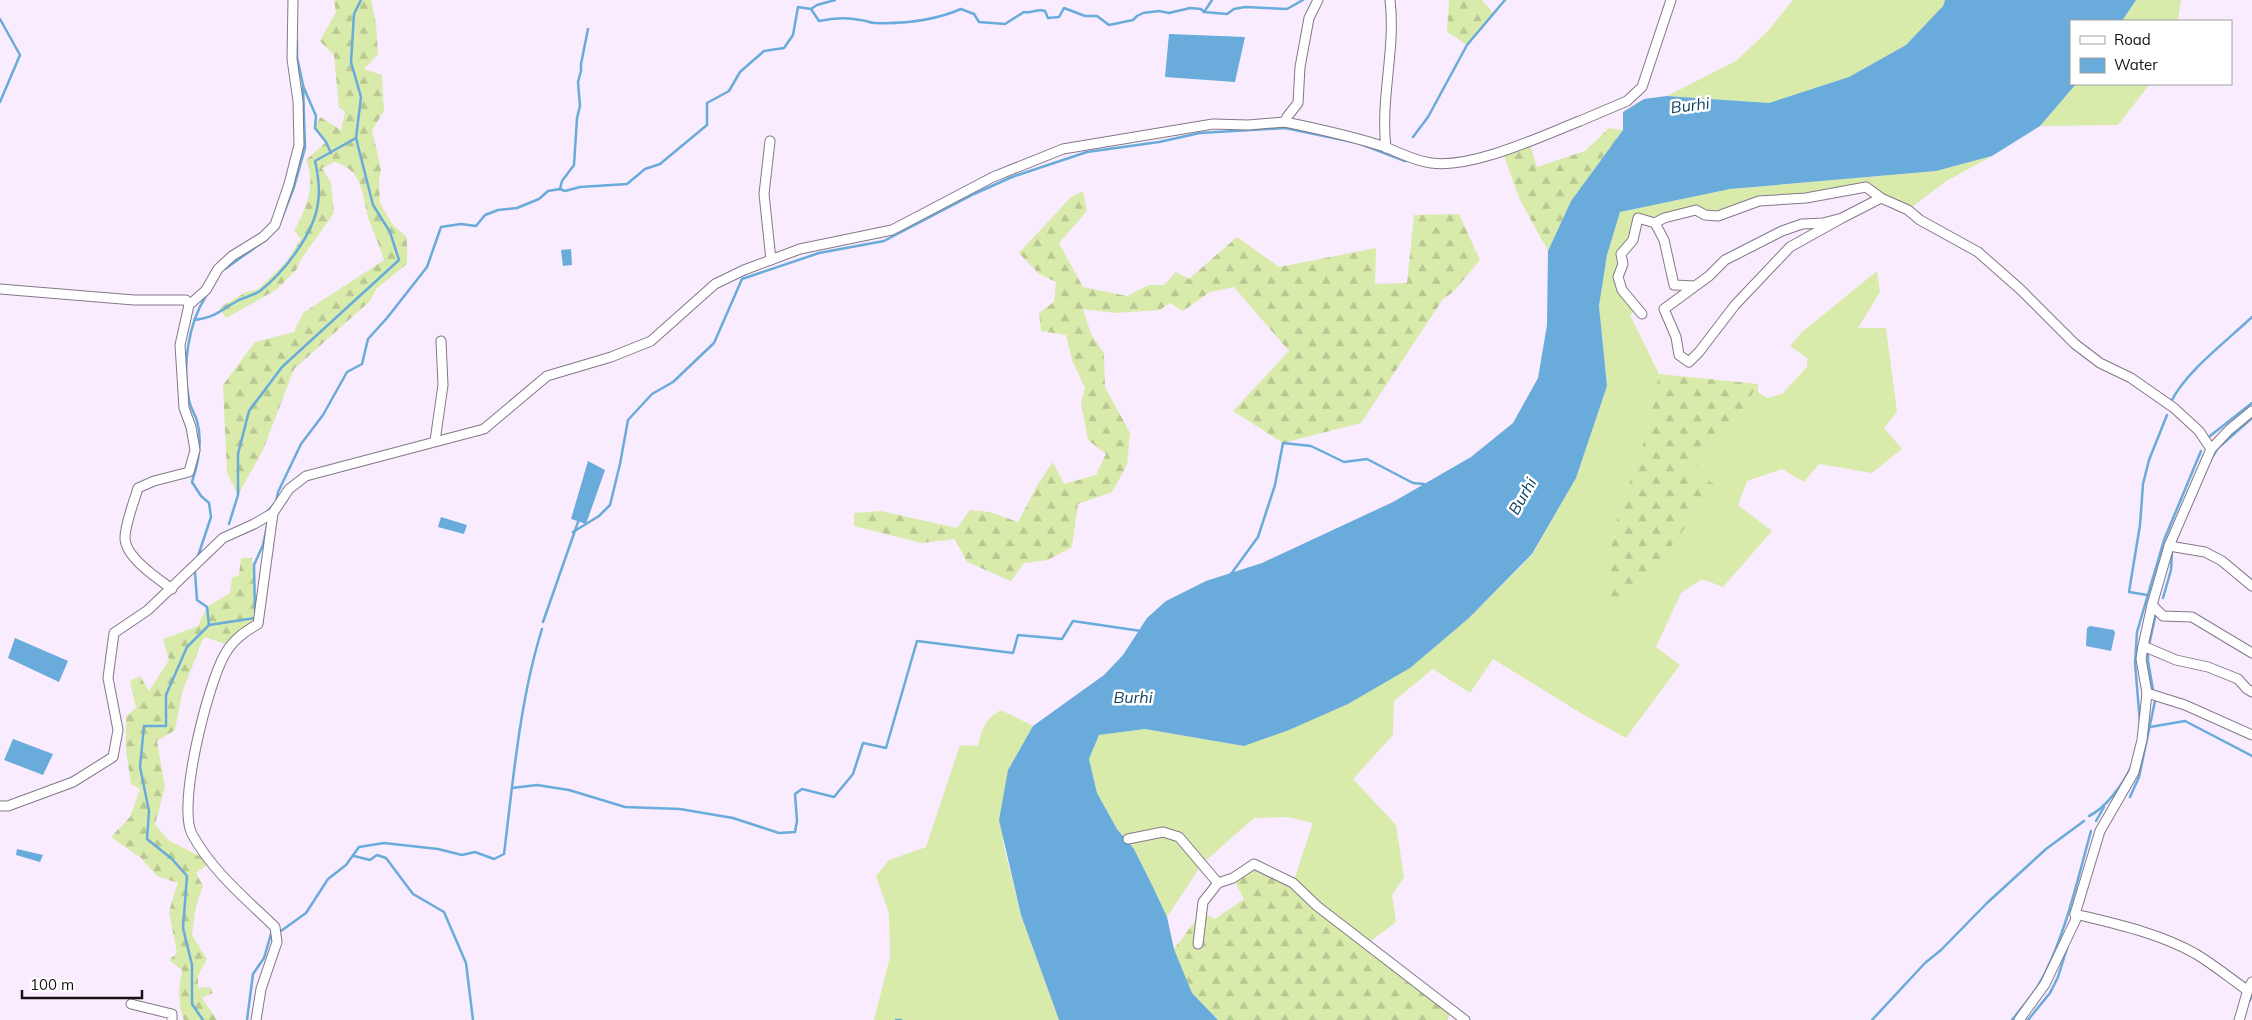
<svg xmlns="http://www.w3.org/2000/svg" width="2252" height="1020" viewBox="0 0 2252 1020" font-family="Mulish,sans-serif">
<defs>
<pattern id="forest-firs" width="22" height="20" patternUnits="userSpaceOnUse" patternTransform="scale(1.25)"><rect width="22" height="20" fill="#d9ebab"/><path d="M5 1l3.5 6h-7zM16 11l3.5 6h-7z" fill="#b9c892"/></pattern>
</defs>
<rect width="100%" height="100%" fill="#f9ecfe"/>
<!-- grass -->
<g fill="#d9ebab">
<polygon points="1793,0 1945,0 1943,6 1906,45 1850,77 1769,103 1667,96 1736,61 1768,31"/>
<polygon points="2136,0 2181,0 2178,21 2122,21"/>
<polygon points="2076,84 2158,84 2149,85 2118,125 2040,126"/>
<polygon points="1992,156 1945,182 1908,210 1865,187 1786,198 1718,216 1696,210 1655,223 1638,218 1633,240 1621,254 1619,275 1637,309 1630,315 1659,374 1648,430 1618,515 1607,566 1716,485 1691,473 1746,405 1758,384 1758,392 1767,398 1782,394 1807,367 1807,358 1790,346 1802,332 1877,271 1880,292 1858,328 1886,328 1897,412 1884,428 1902,449 1872,473 1819,464 1804,482 1782,469 1747,481 1738,505 1772,531 1723,587 1702,579 1681,593 1656,647 1680,665 1626,738 1584,715 1493,659 1470,693 1433,669 1394,701 1393,735 1353,779 1396,825 1404,877 1392,895 1396,922 1367,944 1293,883 1313,823 1288,817 1254,818 1202,864 1167,917 1134,849 1117,829 1097,793 1089,759 1099,735 1145,729 1244,746 1348,704 1410,667 1469,618 1532,555 1576,478 1607,386 1599,306 1607,255 1620,212 1730,189 1936,171"/>
<path d="M1001,710L1033,726L1008,770L1003,843L1021,915L1059,1020H874L890,957L889,913L876,876L889,860L926,847L960,745L978,746C982,728 985,719 1001,710Z"/>
</g>
<!-- forest -->
<g fill="url(#forest-firs)">
<path d="M334,0H371L376,24L378,54L364,69L382,75L384,111L372,130L381,169L379,180L380,203L392,224L407,237V264L377,288L370,301L294,369L263,450L238,495L227,473L223,385L255,342L294,332L303,313L384,260C380,247 375,235 370,223C361,197 366,172 335,162L322,168L331,183L334,213L302,258L296,270L276,290L226,318L219,308L246,292L257,290L285,263L301,239L294,230C307,209 316,183 306,160L326,142L315,128L320,117L341,130L345,112L339,107L334,55L320,41L336,12Z"/>
<polygon points="1449,0 1482,0 1493,13 1467,45 1447,32"/>
<polygon points="1609,128 1623,130 1571,201 1548,251 1519,198 1502,150 1529,141 1537,167 1585,151"/>
<polygon points="1083,191 1087,211 1059,243 1083,287 1127,296 1149,285 1164,285 1176,272 1189,279 1237,237 1279,267 1376,248 1375,284 1407,283 1414,215 1459,214 1480,260 1453,292 1443,299 1361,423 1283,443 1233,411 1289,351 1234,287 1210,292 1183,311 1170,303 1160,310 1115,313 1083,309 1091,334 1104,353 1105,387 1130,433 1127,465 1112,492 1078,504 1072,547 1048,560 1024,563 1011,581 967,562 955,539 922,543 854,526 854,513 881,511 957,528 970,510 990,512 1018,522 1038,484 1053,462 1064,484 1096,475 1106,454 1088,440 1081,403 1085,388 1072,360 1066,335 1041,331 1039,313 1054,302 1056,282 1039,274 1019,253 1071,197"/>
<polygon points="1659,374 1758,384 1746,405 1691,473 1717,485 1634,596 1612,603 1607,566 1618,515 1648,430"/>
<path d="M241,558H252L255,595L253,622L225,644L205,637L202,641L182,693L175,730L157,741L165,787L155,824L168,840L211,862L196,873L203,886L196,906L192,935L207,959L198,976V988L210,987L213,993L202,998L217,1020H184C177,1004 179,987 182,970L169,960L177,953L169,912L178,881L175,882L157,876L141,858L111,837L130,817L140,789L131,784L126,751V716L136,708L130,681L140,676L149,691L169,660L163,639L198,626L207,607L230,593L232,578L239,575Z"/>
<polygon points="1254,864 1293,883 1452,1010 1447,1020 1218,1020 1192,993 1174,949 1202,912 1215,919 1244,899 1233,878"/>
</g>
<!-- water -->
<g fill="#69abda">
<polygon points="1945,0 2136,0 2122,21 2071,21 2071,84 2076,84 2040,126 1992,156 1936,171 1730,189 1620,212 1607,255 1599,306 1607,386 1576,478 1532,554 1469,618 1410,668 1348,704 1289,730 1244,746 1145,729 1099,735 1089,759 1097,793 1117,829 1134,849 1153,887 1167,917 1174,949 1192,993 1218,1020 1059,1020 1021,915 999,820 1008,770 1033,726 1104,675 1123,655 1147,618 1166,601 1206,581 1262,563 1393,502 1471,457 1513,423 1538,378 1547,325 1548,251 1571,201 1623,130 1623,112 1644,99 1667,96 1769,103 1849,77 1906,45 1943,6"/>
<polygon points="1169,34 1245,37 1235,82 1165,77"/>
<polygon points="571,249 572,265 563,266 561,250"/>
<polygon points="588,461 605,470 586,524 571,519"/>
<polygon points="441,517 467,525 464,534 438,527"/>
<polygon points="2090,626 2114,630 2115,633 2111,651 2086,646 2087,628"/>
<polygon points="15,638 68,661 59,682 8,658"/>
<polygon points="13,739 53,754 43,775 4,760"/>
<polygon points="17,849 43,855 40,862 16,855"/>
</g>
<g fill="none" stroke-linecap="round" stroke-linejoin="round">
<!-- stream -->
<g stroke="#69abda" stroke-width="2.5">
<polyline points="811,9 817,5 835,0"/>
<polyline points="1204,12 1212,0"/>
<polyline points="0,19 20,55 0,102"/>
<polyline points="303,86 316,116 315,128 326,142 331,153"/>
<polyline points="1413,137 1428,117 1467,45 1505,0"/>
<polyline points="1358,143 1405,161"/>
<polyline points="560,189 562,181 574,165 577,118 580,106 578,82 581,71 581,64 588,29"/>
<polyline points="278,228 294,187 305,148 303,85 297,57 297,41"/>
<polyline points="225,269 267,239"/>
<path d="M195,320C219,316 220,310 239,300C246,297 254,295 260,291C284,272 314,234 318,203C320,190 318,174 315,161L356,138"/>
<path d="M2171,402C2185,372 2227,341 2252,317"/>
<polyline points="2210,436 2252,403"/>
<polyline points="2211,459 2218,448 2252,418"/>
<path d="M265,514L276,502L278,492L301,444L323,415L347,372L362,364L368,339L387,318L427,267L441,227L461,224L476,226L485,215L498,210L517,208L539,199L548,191L560,189L565,191L580,187L627,184L645,169L660,164L707,125V103L729,91L740,72L764,51L784,48L793,35L798,7L811,9L819,21C833,18 846,17 860,20C865,20 870,23 875,23C904,24 933,21 961,9L974,14L979,22L1005,24L1024,12C1032,14 1037,8 1045,11L1048,18L1059,17L1064,8L1085,16H1097L1109,25L1133,20L1137,16L1143,13L1159,11L1169,13L1190,8L1201,9L1204,12L1227,14L1234,9L1245,7L1287,9L1303,0"/>
<polyline points="229,524 238,495 238,454 249,411 282,367 399,260 390,232 373,205 356,138 361,97 351,62 354,14 361,0"/>
<polyline points="573,532 599,516 610,505 620,464 628,420 652,394 673,382 714,343 742,279 819,253 884,241 974,194 1012,177 1087,152 1159,142 1200,133 1285,128 1353,142"/>
<path d="M198,556L211,517L209,503L201,496L192,482C198,464 203,441 197,421C195,414 190,407 189,400C182,367 188,324 206,296"/>
<polyline points="195,572 197,600 207,607 209,625"/>
<polyline points="1231,574 1258,537 1275,485 1283,443 1311,446 1344,462 1367,459 1413,483 1424,484"/>
<polyline points="2147,595 2129,592 2140,525 2143,484 2149,460 2167,415"/>
<polyline points="2163,598 2171,570 2172,552"/>
<polyline points="255,612 254,565 263,545 267,526"/>
<polyline points="543,622 578,522"/>
<polyline points="2149,645 2156,613"/>
<polyline points="2148,652 2148,661 2153,690"/>
<polyline points="2140,723 2135,663 2137,632 2164,540 2201,451"/>
<polyline points="2150,727 2185,721 2252,756"/>
<polyline points="512,788 537,785 569,790 625,807 680,809 733,818 779,833 795,832 797,821 795,794 802,789 834,797 853,774 863,743 886,748 917,641 1013,653 1018,635 1062,639 1073,621 1141,631"/>
<polyline points="2130,797 2139,777 2155,701"/>
<path d="M2089,816C2106,808 2123,784 2131,767"/>
<polyline points="2096,821 2104,807"/>
<polyline points="354,856 370,860 377,855 386,858 413,894 444,912 466,963 473,1020"/>
<path d="M281,931L306,913L328,879L346,865L359,847L384,843L438,849L462,855L475,852L494,859L504,854C513,781 520,699 542,629"/>
<polyline points="2248,1003 2252,996"/>
<polyline points="203,1020 192,1004 192,965 183,928 187,876 172,859 147,839 149,811 140,767 144,726 166,726 166,695 187,647 209,625 255,618"/>
<polyline points="247,1020 253,974 264,958 271,934"/>
<polyline points="896,1020 901,1020"/>
<polyline points="1872,1020 1925,963 1941,950 1987,903 2046,849 2084,821"/>
<path d="M2012,1020C2021,1009 2030,998 2038,986C2064,942 2077,881 2091,831"/>
<polyline points="2028,1020 2050,993 2058,977 2068,945"/>
</g>
<!-- minor casing -->
<g stroke="#847888" stroke-width="11">
<g id="minor">
<path d="M1285,122C1319,129 1352,136 1385,147C1400,153 1415,161 1431,163C1473,169 1541,136 1580,121L1627,101L1642,87L1671,0"/>
<polyline points="770,141 764,194 771,260"/>
<path d="M1386,148C1380,98 1396,49 1390,0"/>
<polyline points="1842,218 1790,247 1735,305 1699,352 1689,362 1679,355 1676,337 1664,309 1709,276 1725,260 1782,231 1802,224 1823,223 1842,218 1881,198"/>
<polyline points="1695,286 1674,285 1664,240 1655,223 1664,218 1696,210 1705,215 1718,216 1759,201 1806,198 1866,187 1881,198 1908,210 1920,220 1978,252 2020,289 2075,344 2100,363 2131,378 2174,408 2199,431 2211,449"/>
<polyline points="0,289 134,300 186,300 189,305"/>
<polyline points="1642,314 1622,290 1618,277 1623,264 1621,254 1633,240 1638,218 1655,223"/>
<polyline points="435,441 443,385 441,341"/>
<polyline points="2169,546 2205,552 2222,561 2252,586"/>
<path d="M172,589C158,579 125,557 125,538C125,524 134,502 138,488L154,481L189,472L195,450L191,427L184,408L180,345L189,305L206,290L218,269L232,256L263,237L275,225L289,184L299,145L298,101L292,59L293,0"/>
<polyline points="2152,605 2163,616 2192,617 2252,653"/>
<polyline points="2143,646 2176,660 2208,667 2238,679 2247,689 2252,692"/>
<polyline points="2147,693 2185,705 2252,735"/>
<polyline points="0,806 8,806 73,782 113,757 118,730 108,678 114,633 148,610 223,538 254,524 273,513 289,489 306,476 484,429 547,376 611,357 651,341 715,284 744,270 800,249 892,230 993,177 1063,149 1213,124 1248,125 1285,122 1287,117 1298,103 1300,67 1309,18 1318,0"/>
<polyline points="1128,839 1163,832 1179,837 1218,883"/>
<path d="M2075,914C2116,924 2159,933 2196,954C2214,965 2230,978 2247,990"/>
<polyline points="1198,944 1203,902 1218,883 1233,878 1254,864 1293,883 1317,906 1465,1020"/>
<polyline points="131,1004 172,1014 172,1020"/>
<path d="M256,1020L261,989L277,942L275,927C245,898 212,871 192,834C177,805 208,683 225,654C233,640 244,632 258,624L273,513"/>
<polyline points="2019,1020 2045,984 2076,919 2075,914 2100,831 2134,772 2142,740 2147,693 2141,659 2143,646 2152,605 2169,546 2211,449 2229,430 2252,411"/>
<path d="M2239,1020C2244,1007 2245,993 2252,982"/>
</g>
</g>
<!-- minor -->
<use href="#minor" stroke="#fff" stroke-width="9"/>
</g>
<g text-anchor="middle" stroke-width="5" stroke-linejoin="round" paint-order="stroke">
<!-- water labels -->
<g font-size="16" font-style="italic" fill="#0c4161" stroke="#fff">
<text transform="translate(1690 105) rotate(-7)" y="6">Burhi</text>
<text transform="translate(1522 496) rotate(-60)" y="6">Burhi</text>
<text x="1133" y="703">Burhi</text>
</g>
</g>
<!-- legend -->
<rect x="2070" y="20" width="162" height="65" fill="#ffffff" stroke="#a19fa2"/>
<rect x="2080" y="36" width="25" height="8" fill="#ffffff" stroke="#a19fa2"/>
<text x="2114" y="45" font-size="15" fill="#151016">Road</text>
<rect x="2080" y="58" width="25" height="15" fill="#69abda" stroke="#a19fa2"/>
<text x="2114" y="70" font-size="15" fill="#151016">Water</text>
<!-- scale -->
<path d="M22 990v8h120v-8" fill="none" stroke="#151016" stroke-width="2.5"/>
<text x="30" y="990" font-size="15" fill="#151016" stroke="#ffffff" stroke-width="4" paint-order="stroke">100 m</text>
</svg>
